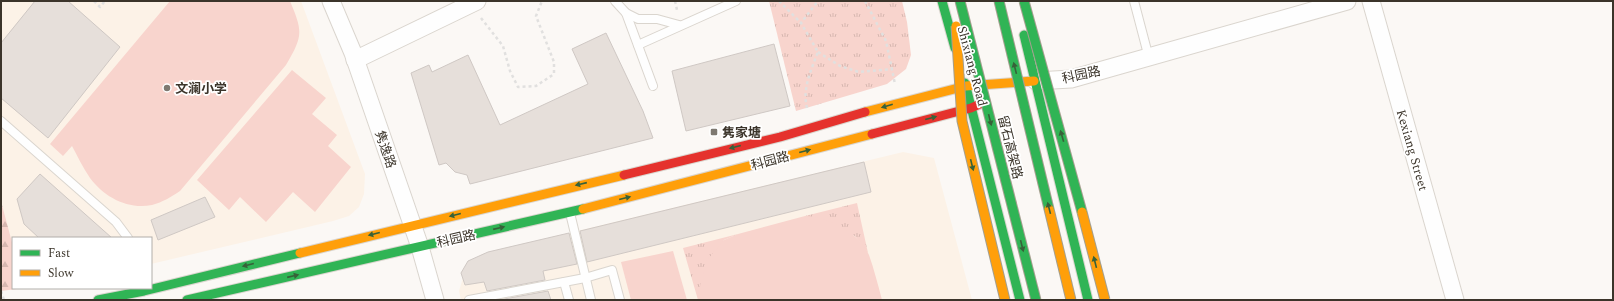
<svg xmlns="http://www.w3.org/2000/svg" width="1614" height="301" viewBox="0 0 1614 301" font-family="Spectral,'Noto Sans SC',serif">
<defs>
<pattern id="grass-tufts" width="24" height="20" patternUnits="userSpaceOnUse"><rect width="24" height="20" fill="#f8d4cd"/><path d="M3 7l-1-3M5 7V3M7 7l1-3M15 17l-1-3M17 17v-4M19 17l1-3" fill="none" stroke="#d6b7b0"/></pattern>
<pattern id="forest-firs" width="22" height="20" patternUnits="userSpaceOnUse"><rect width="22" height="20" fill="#f8d4cd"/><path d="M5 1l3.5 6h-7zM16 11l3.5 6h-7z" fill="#d6b7b0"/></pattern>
</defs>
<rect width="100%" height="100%" fill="#fbf8f5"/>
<!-- built -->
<g fill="#fcf2e7">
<polygon points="1,1 301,1 365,174 364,194 359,207 349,216 333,221 151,264 151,238 13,238 13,246 1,201"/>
<polygon points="903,152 934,158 972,300 461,300 459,291 465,271 482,254"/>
</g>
<!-- grass -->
<g fill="url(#grass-tufts)">
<polygon points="769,1 902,1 907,22 911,55 906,69 887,84 796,111"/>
<polygon points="857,203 868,253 855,236 805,216"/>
<polygon points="738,234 724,240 701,286 701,300 698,300 683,248"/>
</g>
<!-- forest -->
<polygon fill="url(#forest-firs)" points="1,201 13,246 13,288 24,288 1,291"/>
<!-- garden -->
<g fill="#f8d4cd">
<path d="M170,1H290C303,32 303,36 286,65L180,191C171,197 163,202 152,205C128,210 104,197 90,178C83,168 78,157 72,146L63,156L50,144Z"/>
<polygon points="292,70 326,98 312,114 337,135 328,146 351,167 315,212 293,192 266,222 240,197 229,210 197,180"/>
<path d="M805,216C828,217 859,232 869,255C874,269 878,285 882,300H701L700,286L707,260L724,240L738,234Z"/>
<polygon points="673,251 687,300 631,300 621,262"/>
</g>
<!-- building -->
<g fill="#e6dfda" stroke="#cfc8c4">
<polygon points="35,1 68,1 120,47 48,138 1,98 1,43"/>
<polygon points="606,33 643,111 653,138 470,184 467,175 455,172 446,163 439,165 411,73 429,65 432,72 468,55 500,125 588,84 572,49"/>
<polygon points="774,44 790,106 686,131 672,71"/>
<polygon points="864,162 871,192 587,262 580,231"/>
<polygon points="40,174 112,238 39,238 24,224 17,199"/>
<polygon points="205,197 215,217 158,240 151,220"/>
<polygon points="569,233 577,264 543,271 545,280 487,291 484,282 465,285 461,273 468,261 488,252"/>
<polygon points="548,291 551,300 499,300"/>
</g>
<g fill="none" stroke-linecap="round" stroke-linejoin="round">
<!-- lane casing -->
<g stroke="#dad5ce" stroke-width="10">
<g id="lane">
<polyline points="615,1 626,13 653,86"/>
<polyline points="1134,1 1149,58"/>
<polyline points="626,13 638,19 657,19 679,25"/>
<polyline points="638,45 736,1"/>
<polyline points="1,121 116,222 128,238"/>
<polyline points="570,213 591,300"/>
<polyline points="564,282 569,300"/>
<polyline points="469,300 585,278 612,270 620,300"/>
</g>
</g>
<!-- street casing -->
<g stroke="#dad5ce" stroke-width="19">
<g id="street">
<polyline points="331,1 353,53 420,247 435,300"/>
<polyline points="1371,1 1455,300"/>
<polyline points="355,60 477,1"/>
<polyline points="1036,81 1071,79 1347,1"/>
</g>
</g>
<!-- fast casing -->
<g stroke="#dad5ce" stroke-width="11">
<g id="fast">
<polyline points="942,1 955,48"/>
<polyline points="1024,35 1088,300"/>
<polyline points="965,83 1020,300"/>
<polyline points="98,300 144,291 300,253"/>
<polyline points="187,300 583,209"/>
</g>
</g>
<!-- slow casing -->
<g stroke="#dad5ce" stroke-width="11">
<g id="slow">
<polyline points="865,112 966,86 1034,81"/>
<polyline points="583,209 872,134"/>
<polyline points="300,253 624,175"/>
</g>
</g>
<!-- jam casing -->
<g stroke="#dad5ce" stroke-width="11">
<g id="jam">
<polyline points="872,134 971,108 980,104"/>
<polyline points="624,175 780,137 865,112"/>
</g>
</g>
<!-- path -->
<g stroke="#e1e0df" stroke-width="2.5" stroke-dasharray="3 3" stroke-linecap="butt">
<polyline points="94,1 100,7 105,1"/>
<polyline points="675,1 677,10"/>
<polyline points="779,1 801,23"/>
<polyline points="865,1 886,41 895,84"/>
<polyline points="481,18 503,46 510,71 518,87 536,86 554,74 554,62 536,16 542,1"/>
<polyline points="818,52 840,66 859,72 893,69"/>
<path d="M807,108C802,89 811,70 818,52L801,23L818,1"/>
<polyline points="1,291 4,300"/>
</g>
<!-- lane -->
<use href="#lane" stroke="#fefefe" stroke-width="8"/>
<!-- street -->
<use href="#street" stroke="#fefefe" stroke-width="17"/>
<!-- fast -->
<use href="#fast" stroke="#30b455" stroke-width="9"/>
<!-- slow -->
<use href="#slow" stroke="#ff9f0a" stroke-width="9"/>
<!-- jam -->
<use href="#jam" stroke="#e5322d" stroke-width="9"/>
<!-- fast-bridge casing -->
<g stroke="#a49f8f" stroke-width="11" stroke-linecap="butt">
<g id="fast-bridge">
<polyline points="960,1 1036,300"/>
<polyline points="999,1 1049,209"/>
<polyline points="1024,1 1082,212"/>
</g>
</g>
<!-- slow-bridge casing -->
<g stroke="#a49f8f" stroke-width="11" stroke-linecap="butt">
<g id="slow-bridge">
<polyline points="956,26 962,121 1005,300"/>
<polyline points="1049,209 1071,300"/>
<polyline points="1082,212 1105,300"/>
</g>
</g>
<!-- fast-bridge -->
<use href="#fast-bridge" stroke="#30b455" stroke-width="9"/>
<!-- slow-bridge -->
<use href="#slow-bridge" stroke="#ff9f0a" stroke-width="9"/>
</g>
<!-- one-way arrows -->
<defs><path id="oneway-solid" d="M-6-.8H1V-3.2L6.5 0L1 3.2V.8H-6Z"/></defs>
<g fill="#376139">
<use href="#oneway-solid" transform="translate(1015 68) rotate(-104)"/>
<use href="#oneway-solid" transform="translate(887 106) rotate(164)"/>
<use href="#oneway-solid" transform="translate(931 118) rotate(-15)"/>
<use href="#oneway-solid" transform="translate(990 120) rotate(76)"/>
<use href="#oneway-solid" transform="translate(1062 136) rotate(-106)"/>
<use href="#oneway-solid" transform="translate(735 147) rotate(166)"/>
<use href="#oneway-solid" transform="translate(805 151) rotate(-15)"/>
<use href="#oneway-solid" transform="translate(972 165) rotate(76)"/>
<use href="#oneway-solid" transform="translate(581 184) rotate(167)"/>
<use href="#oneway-solid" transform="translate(625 198) rotate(-14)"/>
<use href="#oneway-solid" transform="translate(1049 208) rotate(-104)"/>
<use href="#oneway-solid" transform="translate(455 215) rotate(166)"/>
<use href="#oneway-solid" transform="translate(499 228) rotate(-13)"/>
<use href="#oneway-solid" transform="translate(374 234) rotate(166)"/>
<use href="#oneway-solid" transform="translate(1022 246) rotate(76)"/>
<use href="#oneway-solid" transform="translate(1095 262) rotate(-104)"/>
<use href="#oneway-solid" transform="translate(248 265) rotate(166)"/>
<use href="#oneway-solid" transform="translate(293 276) rotate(-13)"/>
</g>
<!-- markers -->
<g fill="#7e7971" stroke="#fff" stroke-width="1.5">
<circle cx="167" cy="88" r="4"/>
<rect x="710" y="128" width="8" height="8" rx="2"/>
</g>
<g text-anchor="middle" stroke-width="3.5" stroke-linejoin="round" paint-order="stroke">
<!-- street labels -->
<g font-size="13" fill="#3b342a" stroke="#fff">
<text transform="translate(973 66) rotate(75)" y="5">Shixiang Road</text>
<text transform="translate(1081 74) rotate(-12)" y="5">科园路</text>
<text transform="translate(1011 147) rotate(76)" y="5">留石高架路</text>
<text transform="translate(386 149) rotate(71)" y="5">隽逸路</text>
<text transform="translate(1413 150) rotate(74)" y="5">Kexiang Street</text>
<text transform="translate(770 160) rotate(-15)" y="5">科园路</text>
<text transform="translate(456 238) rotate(-13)" y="5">科园路</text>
</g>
<!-- poi labels -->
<g font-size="13" font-weight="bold" fill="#3b342a" stroke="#fff" text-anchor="start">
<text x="175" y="93">文澜小学</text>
<text x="722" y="137">隽家塘</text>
</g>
</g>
<!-- border -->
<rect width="1614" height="301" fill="none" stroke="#3b342a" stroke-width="4"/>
<!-- legend -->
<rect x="12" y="237" width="140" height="52" fill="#ffffff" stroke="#b1aeaa"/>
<rect x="20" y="250" width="20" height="6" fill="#30b455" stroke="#b1aeaa"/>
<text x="48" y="257" font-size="12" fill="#3b342a">Fast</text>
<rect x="20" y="270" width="20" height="6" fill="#ff9f0a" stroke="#b1aeaa"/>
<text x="48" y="277" font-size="12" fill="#3b342a">Slow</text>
</svg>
